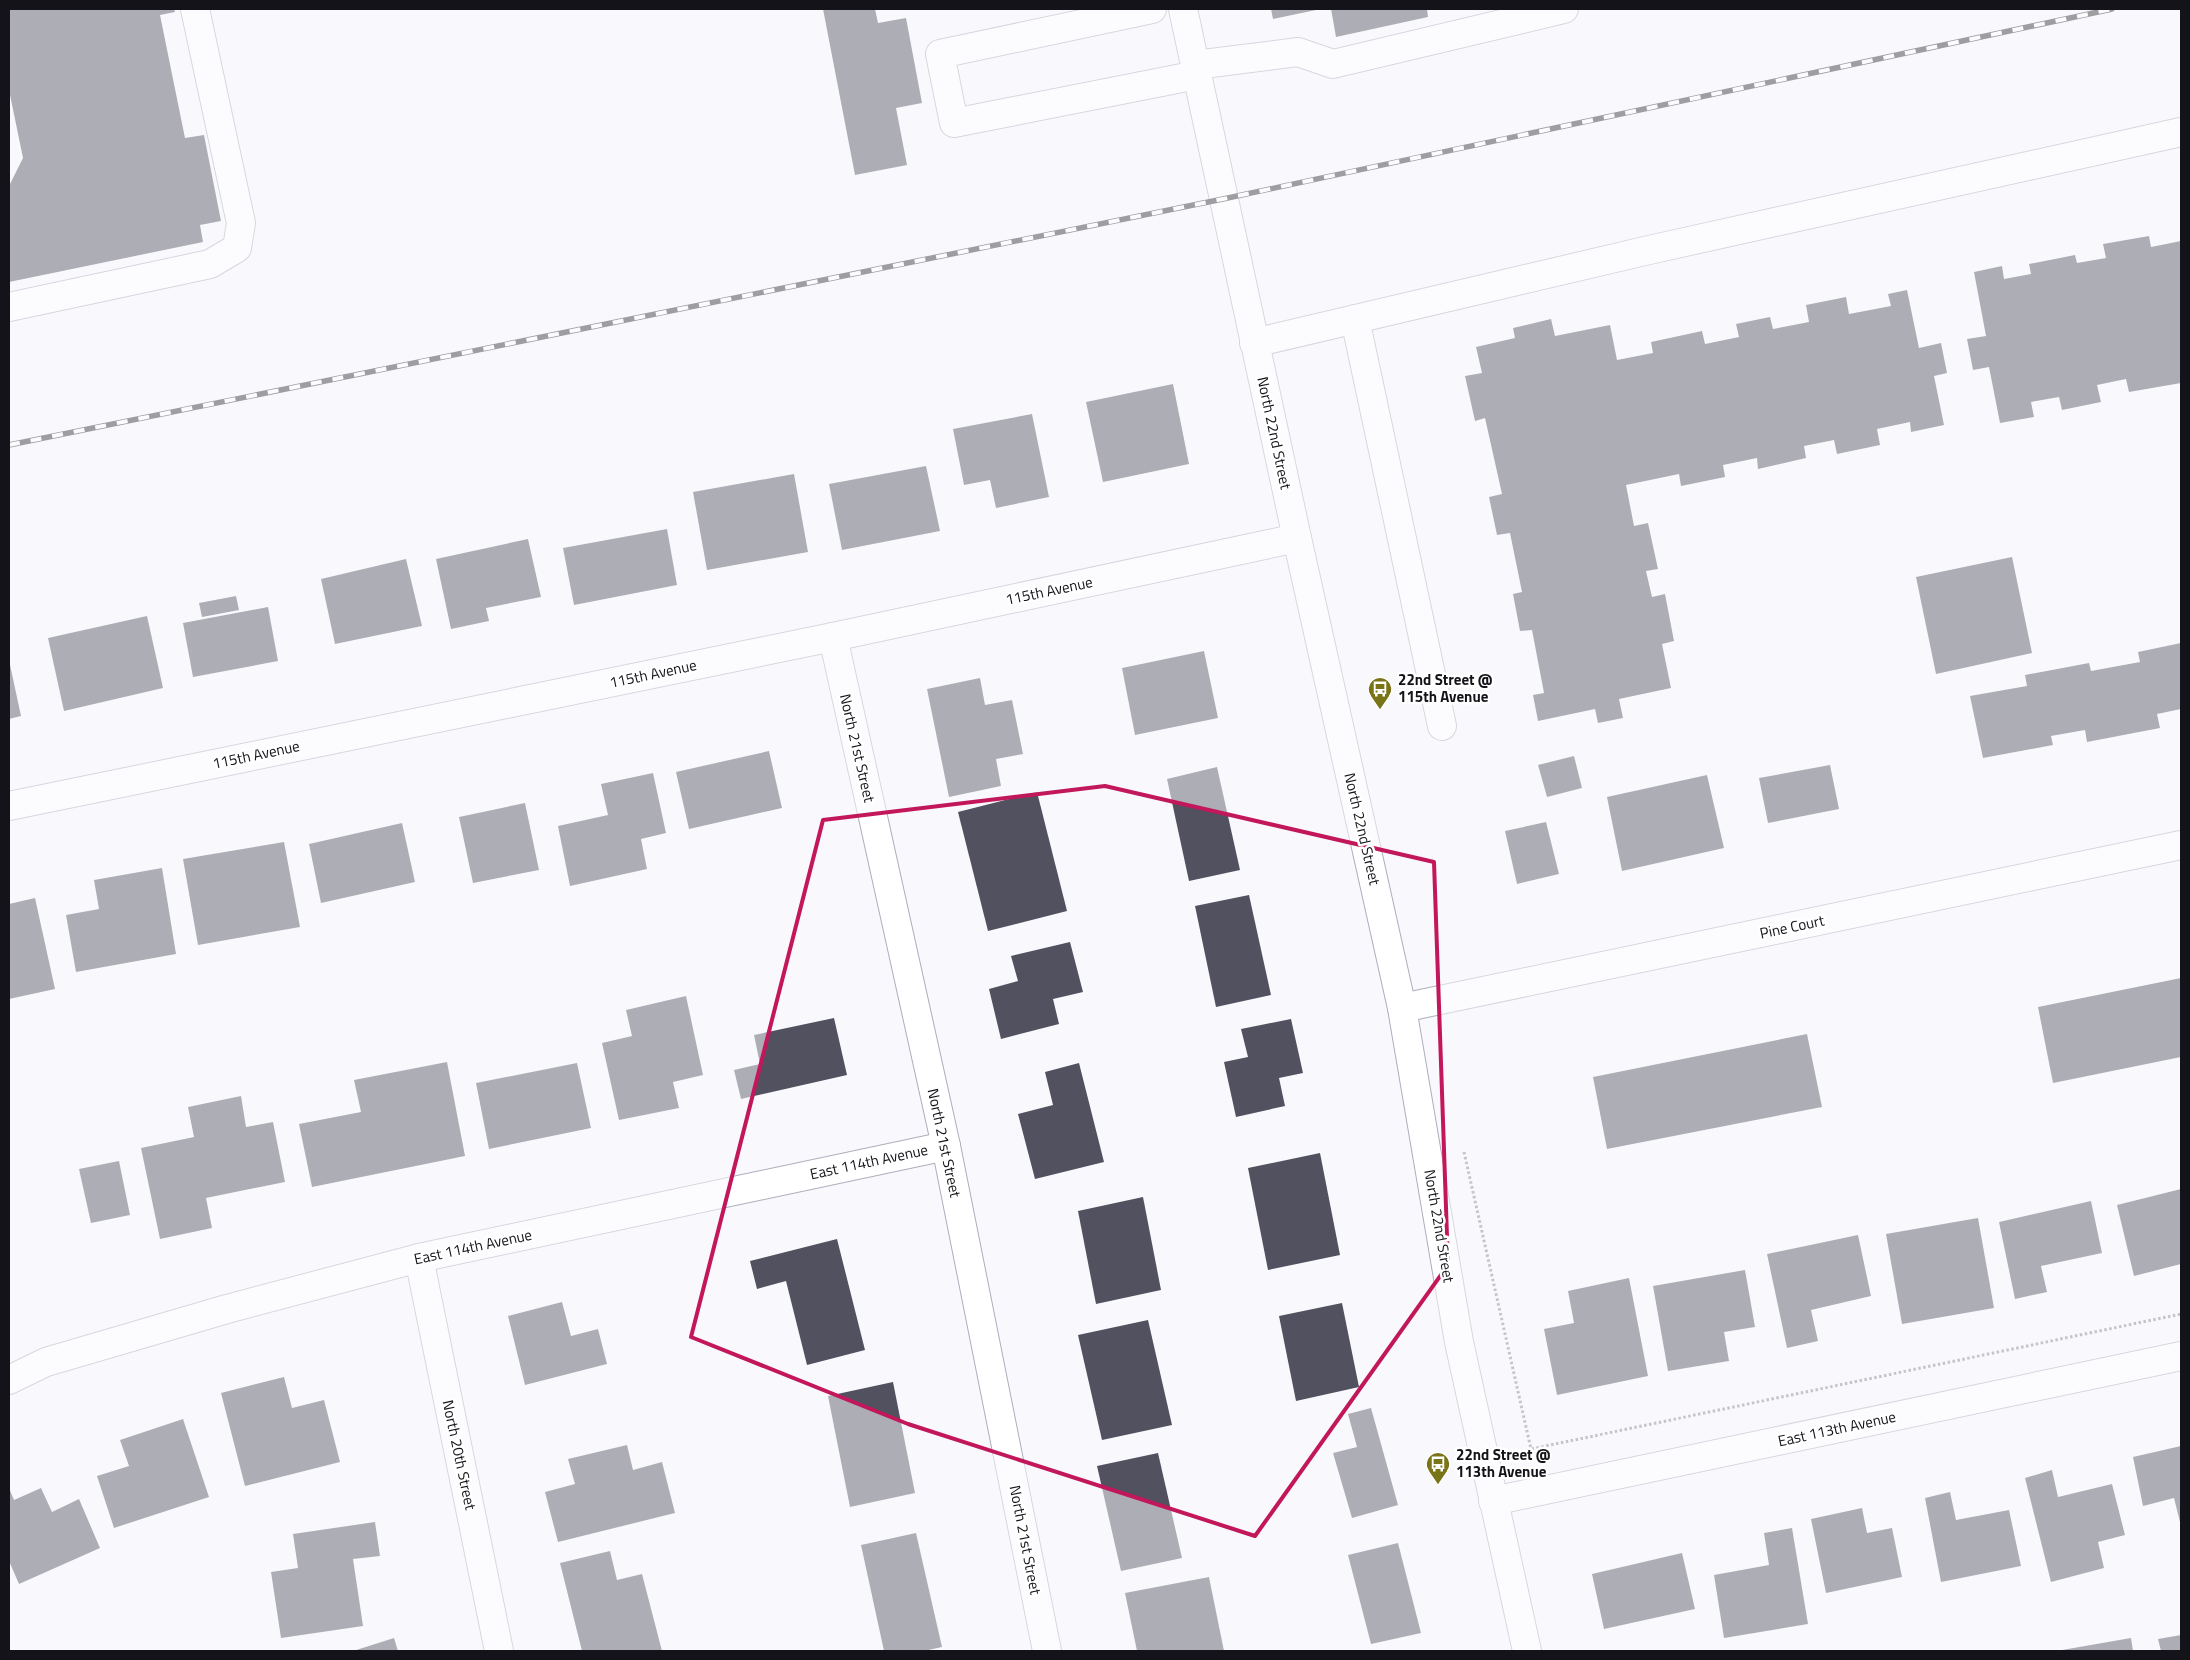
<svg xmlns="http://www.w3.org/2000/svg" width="2190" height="1660" viewBox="0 0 2190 1660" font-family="'Titillium Web',sans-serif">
<rect width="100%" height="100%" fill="#f9f9fd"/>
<!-- building -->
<g fill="#51515f">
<polygon points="9,9 174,9 175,12 160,15 185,138 204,135 221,221 200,225 203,242 9,282 9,186 23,158 9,90"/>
<polygon points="823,9 875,9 878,23 906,18 922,103 896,108 907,165 855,175"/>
<polygon points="1271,9 1316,9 1316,10 1273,19"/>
<polygon points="1331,9 1427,9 1428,17 1336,37"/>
<polygon points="2149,236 2151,247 2181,241 2181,383 2129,392 2126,379 2097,385 2101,402 2062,410 2059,397 2031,402 2034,417 2000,423 1989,367 1973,370 1967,339 1986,336 1974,272 2002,266 2004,279 2031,274 2029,264 2075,255 2077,263 2106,258 2103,244"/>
<polygon points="1907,290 1919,348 1941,343 1947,373 1934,376 1944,425 1911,432 1910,422 1877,429 1880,445 1837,454 1834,440 1804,446 1806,458 1758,469 1757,458 1723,465 1725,477 1681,486 1679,474 1626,485 1634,526 1648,523 1658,569 1646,571 1652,597 1665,594 1674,641 1662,644 1671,688 1619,699 1623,718 1598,723 1595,709 1538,721 1533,695 1544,693 1532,630 1520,631 1513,594 1522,592 1510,533 1497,535 1489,497 1502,494 1485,418 1475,421 1465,376 1482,373 1476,347 1515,338 1513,328 1551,319 1555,336 1610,325 1617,360 1653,353 1651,342 1702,331 1705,344 1739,337 1736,324 1770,317 1773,329 1809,322 1806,305 1846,297 1849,314 1891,306 1888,294"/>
<polygon points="1173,384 1189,464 1103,482 1086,402"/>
<polygon points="1032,414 1049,497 996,508 990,480 964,485 953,429"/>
<polygon points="926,466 940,531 842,550 829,484"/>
<polygon points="794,474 808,552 707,570 693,492"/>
<polygon points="667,529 677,585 574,605 563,548"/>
<polygon points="528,539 541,597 486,608 489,621 451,629 436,559"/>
<polygon points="2012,557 2032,653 1936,674 1916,577"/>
<polygon points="406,559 422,626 335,644 321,579"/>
<polygon points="236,596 239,610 202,617 199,603"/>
<polygon points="268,607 278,661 193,677 183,623"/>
<polygon points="147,616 163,688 64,711 48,638"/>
<polygon points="2181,643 2181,709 2157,714 2160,728 2087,742 2085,730 2051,736 2053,745 1983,758 1970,696 2027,686 2025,675 2089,663 2091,671 2140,662 2138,652"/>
<polygon points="1204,651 1218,718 1135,735 1122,668"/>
<polygon points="9,660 21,716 9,719"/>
<polygon points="980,678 985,705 1012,700 1023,754 996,759 1001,786 949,797 927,689"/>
<polygon points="769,751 782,808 689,829 676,772"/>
<polygon points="1574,756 1582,788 1547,797 1538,765"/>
<polygon points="1830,765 1839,809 1768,823 1759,778"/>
<polygon points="1217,767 1240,870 1189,881 1167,779"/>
<polygon points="653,773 666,833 641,839 647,869 570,886 558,826 608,815 601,784"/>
<polygon points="1707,775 1724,848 1622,871 1607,797"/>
<polygon points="1037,792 1067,911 988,931 958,812"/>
<polygon points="525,803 539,870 473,883 459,817"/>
<polygon points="1546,822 1559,874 1517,884 1505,831"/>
<polygon points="402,823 415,882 321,903 309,844"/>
<polygon points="284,842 300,927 198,945 183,859"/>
<polygon points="162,868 176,954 76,972 66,915 99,909 94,880"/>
<polygon points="1249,895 1271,995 1216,1007 1195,906"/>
<polygon points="35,898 55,989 9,999 9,904"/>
<polygon points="1070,942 1083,992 1053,999 1059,1024 1001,1039 989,989 1018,981 1011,956"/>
<polygon points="2181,978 2181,1057 2053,1083 2038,1007"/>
<polygon points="686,996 703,1075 673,1082 679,1108 619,1120 602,1043 632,1036 626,1010"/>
<polygon points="834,1018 847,1075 741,1099 734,1070 760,1064 754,1035"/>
<polygon points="1291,1019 1303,1073 1279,1078 1285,1106 1236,1117 1224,1062 1248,1057 1241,1029"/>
<polygon points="1807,1034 1822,1107 1607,1149 1593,1077"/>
<polygon points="447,1062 465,1156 312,1187 299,1124 361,1112 354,1080"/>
<polygon points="577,1063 591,1128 489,1149 476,1083"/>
<polygon points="1079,1063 1104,1162 1035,1179 1018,1114 1053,1105 1045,1072"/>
<polygon points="241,1096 246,1127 273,1122 285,1182 206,1198 212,1228 160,1239 141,1148 194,1137 188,1107"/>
<polygon points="1320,1153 1340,1255 1268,1270 1248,1168"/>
<polygon points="119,1161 130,1215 91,1223 79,1169"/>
<polygon points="2181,1189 2181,1264 2134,1276 2117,1205"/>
<polygon points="1143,1197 1161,1290 1096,1304 1078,1211"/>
<polygon points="2091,1201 2102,1253 2041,1266 2047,1292 2015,1299 1999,1222"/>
<polygon points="1978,1218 1994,1308 1902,1324 1886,1234"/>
<polygon points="1858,1235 1871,1296 1811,1310 1818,1341 1787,1348 1767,1254"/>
<polygon points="837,1239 865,1350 807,1365 786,1281 757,1289 750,1261"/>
<polygon points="1745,1270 1755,1327 1724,1332 1729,1361 1668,1371 1653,1286"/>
<polygon points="1629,1278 1648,1376 1557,1395 1544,1329 1574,1323 1568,1291"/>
<polygon points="562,1302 571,1336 598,1329 607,1364 525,1385 508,1316"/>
<polygon points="1342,1303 1359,1387 1296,1401 1279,1316"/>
<polygon points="1148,1320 1172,1425 1102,1440 1078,1335"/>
<polygon points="284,1377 292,1408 324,1400 340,1462 245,1486 221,1393"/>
<polygon points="893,1382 915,1493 850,1507 828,1396"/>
<polygon points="1371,1408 1398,1505 1352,1518 1333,1453 1357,1447 1348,1414"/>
<polygon points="183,1419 209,1497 114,1528 97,1476 129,1466 120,1440"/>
<polygon points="627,1445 633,1470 662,1462 675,1513 558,1542 545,1492 575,1484 568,1459"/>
<polygon points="2181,1446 2181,1522 2180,1522 2174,1498 2143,1506 2133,1457"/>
<polygon points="1158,1453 1182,1558 1121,1571 1097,1466"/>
<polygon points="2052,1470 2058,1497 2112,1484 2125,1535 2098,1542 2104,1568 2051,1582 2025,1478"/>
<polygon points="9,1488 14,1500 41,1488 52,1512 79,1499 100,1548 19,1584 9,1561"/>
<polygon points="1950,1492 1956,1520 2009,1510 2021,1566 1941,1582 1925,1498"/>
<polygon points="1862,1508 1867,1533 1892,1528 1902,1577 1826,1593 1811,1519"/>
<polygon points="375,1522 380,1556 353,1559 363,1626 281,1638 271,1572 298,1568 293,1534"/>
<polygon points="1792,1528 1808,1624 1724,1638 1714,1575 1769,1565 1764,1533"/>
<polygon points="916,1533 942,1647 924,1651 884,1651 861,1545"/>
<polygon points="1398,1543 1421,1633 1371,1644 1348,1555"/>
<polygon points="610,1551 617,1580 642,1574 662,1651 582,1651 560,1563"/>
<polygon points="1682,1553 1695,1609 1604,1629 1592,1574"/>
<polygon points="1209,1577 1224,1651 1137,1651 1125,1593"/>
<polygon points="2181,1635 2181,1651 2161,1651 2158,1639"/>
<polygon points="394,1638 398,1651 353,1651"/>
<polygon points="2131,1638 2133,1651 2062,1651 2062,1650"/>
</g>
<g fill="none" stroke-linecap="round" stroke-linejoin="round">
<!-- minor casing -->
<g stroke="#adadbd" stroke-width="30">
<g id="minor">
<polyline points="1152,9 940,54 954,123 1197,75"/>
<polyline points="1183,9 1297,538 1402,1008 1459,1342 1527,1651"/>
<polyline points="1195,65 1298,52 1333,64 1564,9"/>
<polyline points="9,307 210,264 237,248 241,223 195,9"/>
<polyline points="1355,319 1442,726"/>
<polyline points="1254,343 1649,250 2181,132"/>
<polyline points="833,637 946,1146 1047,1651"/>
<polyline points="9,806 833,637 1297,538"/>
<polyline points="1402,1008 2181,845"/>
<polyline points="419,1258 499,1651"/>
<polyline points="9,1380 46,1362 227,1309 419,1258 946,1146"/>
<polyline points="1493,1501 2181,1356"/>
</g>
</g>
<!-- path -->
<polyline stroke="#86868b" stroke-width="3" stroke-dasharray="2.5 2.5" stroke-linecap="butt" points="1464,1152 1531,1449 2181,1314"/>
<!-- minor -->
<use href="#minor" stroke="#fff" stroke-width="28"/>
<!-- rail casing -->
<g stroke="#2d2d33" stroke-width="5.5">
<polyline id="rail" points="9,445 1223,199 2112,9"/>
</g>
<!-- rail -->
<use href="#rail" stroke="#fff" stroke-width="4" stroke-dasharray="11" stroke-linecap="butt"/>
</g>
<!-- marked area -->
<path d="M0 0H2190V1660H0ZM1105,786L1434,862L1448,1265L1255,1536L908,1424L691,1337L823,820Z" fill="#f9f9fd" fill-opacity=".55" fill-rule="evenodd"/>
<path fill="none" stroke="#c2185b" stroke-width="4" stroke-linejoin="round" d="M1105,786L1434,862L1448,1265L1255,1536L908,1424L691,1337L823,820Z"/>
<!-- icons -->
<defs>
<g id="bus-pin" transform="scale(1.25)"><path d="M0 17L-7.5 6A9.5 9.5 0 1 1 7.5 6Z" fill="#7a7418" stroke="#fff"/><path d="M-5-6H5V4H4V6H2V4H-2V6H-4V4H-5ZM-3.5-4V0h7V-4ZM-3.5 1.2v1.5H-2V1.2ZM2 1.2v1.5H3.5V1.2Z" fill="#fff"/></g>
</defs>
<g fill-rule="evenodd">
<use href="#bus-pin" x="1380" y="689"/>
<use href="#bus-pin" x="1438" y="1464"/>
</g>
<g text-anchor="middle" stroke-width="5" stroke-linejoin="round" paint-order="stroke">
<!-- street labels -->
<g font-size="15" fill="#131319" stroke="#fff">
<text transform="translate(1274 433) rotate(78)" y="5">North 22nd Street</text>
<text transform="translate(1049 591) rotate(-12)" y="5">115th Avenue</text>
<text transform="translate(653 674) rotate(-12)" y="5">115th Avenue</text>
<text transform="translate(857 748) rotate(77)" y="5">North 21st Street</text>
<text transform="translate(256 755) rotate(-12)" y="5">115th Avenue</text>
<text transform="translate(1362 829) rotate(77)" y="5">North 22nd Street</text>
<text transform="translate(1792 927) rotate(-12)" y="5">Pine Court</text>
<text transform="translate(944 1143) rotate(78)" y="5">North 21st Street</text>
<text transform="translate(869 1162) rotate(-12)" y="5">East 114th Avenue</text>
<text transform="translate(1439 1226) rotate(80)" y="5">North 22nd Street</text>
<text transform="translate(473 1247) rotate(-12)" y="5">East 114th Avenue</text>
<text transform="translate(1837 1429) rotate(-12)" y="5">East 113th Avenue</text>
<text transform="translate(459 1455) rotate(78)" y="5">North 20th Street</text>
<text transform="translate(1025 1540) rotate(79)" y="5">North 21st Street</text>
</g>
<!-- poi labels -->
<g font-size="15" font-weight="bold" fill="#131319" stroke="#fff" text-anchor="start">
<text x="1398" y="685">22nd Street @<tspan x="1398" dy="17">115th Avenue</tspan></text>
<text x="1456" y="1460">22nd Street @<tspan x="1456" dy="17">113th Avenue</tspan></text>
</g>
</g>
<!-- border -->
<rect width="2190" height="1660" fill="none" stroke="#131319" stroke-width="20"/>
</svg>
